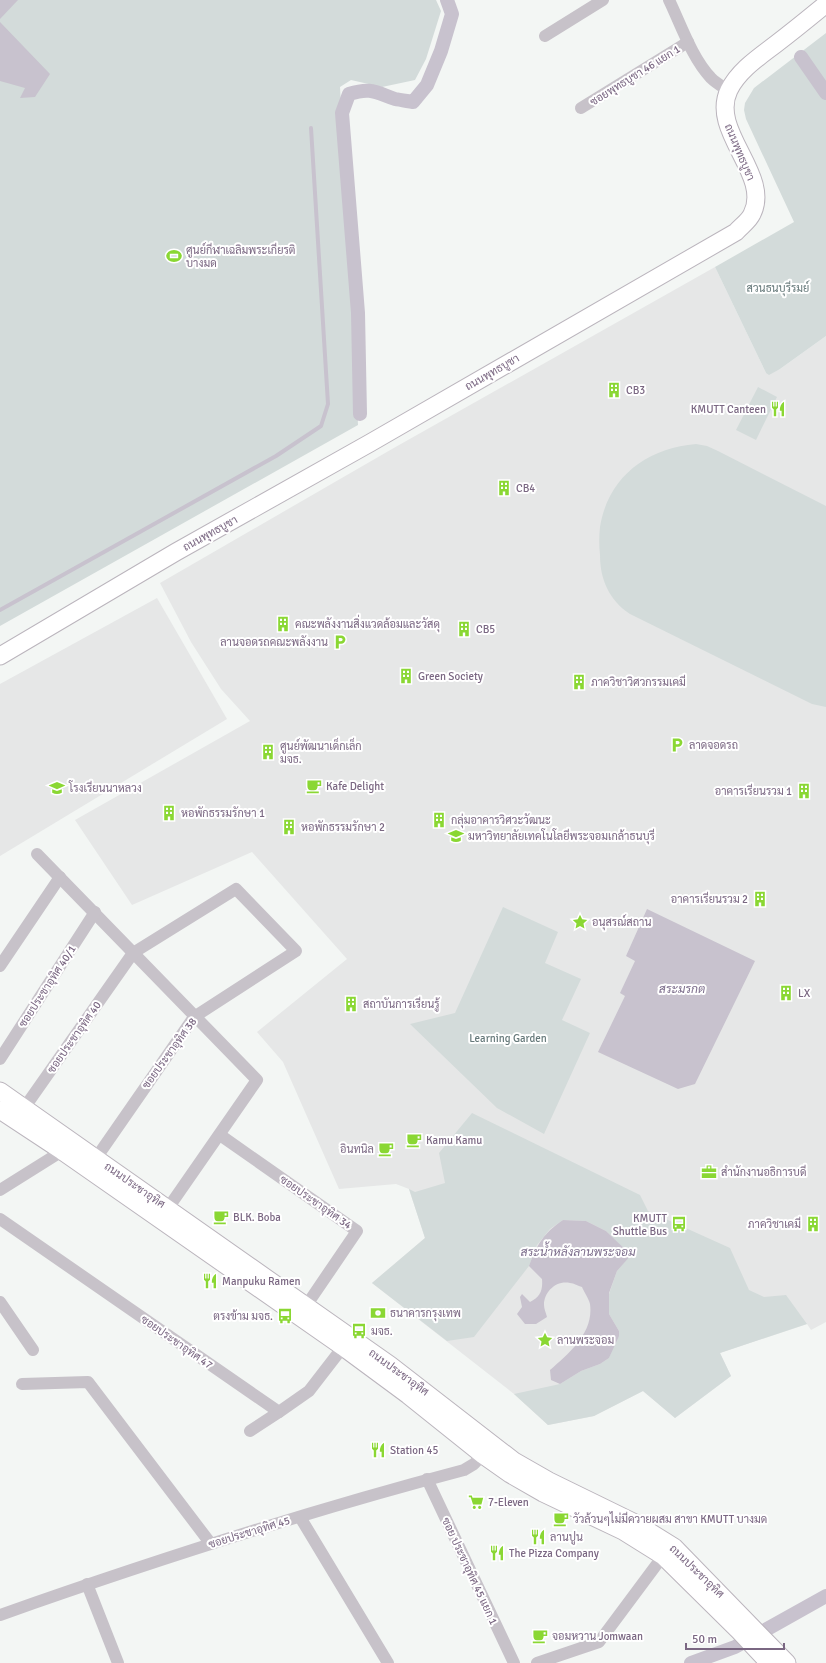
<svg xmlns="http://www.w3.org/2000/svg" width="826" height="1663" viewBox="0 0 826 1663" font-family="Signika,Sarabun,sans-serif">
<rect width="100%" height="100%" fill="#f3f6f4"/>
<!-- built -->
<g fill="#e6e7e7">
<polygon points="715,267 766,373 780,369 826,336 826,1322 811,1330 807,1324 720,1353 731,1376 675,1418 643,1391 594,1416 548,1425 514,1394 372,1283 425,1238 409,1189 396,1184 339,1189 283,1062 257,1032 347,959 252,852 132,905 75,820 250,721 221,689 191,642 160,583 392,449"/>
<polygon points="157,598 227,719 0,856 0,684"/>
</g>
<!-- green -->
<g fill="#d3dbda">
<polygon points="0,0 436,0 441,11 426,59 415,80 382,87 351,80 340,87 358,425 0,626"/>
<polygon points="826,33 826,336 780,369 769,375 766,373 715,267 794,222 746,119 744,110 745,103 754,88"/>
<polygon points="758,387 777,397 756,440 736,430"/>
<path d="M696,444L707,446L718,451L826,506V707L812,704L630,614C609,600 600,579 600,555C599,546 599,536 600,527C608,477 647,448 696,444Z"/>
<polygon points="503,907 558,932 545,963 581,979 562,1020 590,1033 544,1134 497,1108 410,1024 455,1013"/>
<polygon points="472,1113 640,1195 648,1211 730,1248 749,1290 764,1297 786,1295 807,1324 720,1353 731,1376 675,1418 643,1391 594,1416 548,1425 514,1394 560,1384 581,1371 600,1364 609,1358 619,1331 609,1314 609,1294 617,1271 630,1255 606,1231 586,1221 563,1220 550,1229 537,1245 529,1266 474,1337 447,1341 372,1283 425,1238 409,1189 415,1192 445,1183 439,1153"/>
</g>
<!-- water -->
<g fill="#c8c2ce">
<polygon points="0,0 18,0 0,19"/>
<polygon points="0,22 50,74 35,97 20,98 25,88 0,81"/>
<polygon points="647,909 755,961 695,1084 678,1089 598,1052 625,996 620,993 635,961 626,956"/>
<path d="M563,1220L586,1221L606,1231L631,1255L617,1271L609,1293V1314L619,1331V1336L609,1358L600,1364L581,1371L560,1384L551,1380L550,1370C569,1353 594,1333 590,1304C589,1299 584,1292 582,1287C578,1286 574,1283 570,1283C556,1280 544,1292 544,1305C544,1309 546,1313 547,1317L536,1324H525L517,1314L522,1307L520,1297L522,1294L530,1302C540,1297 543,1291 542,1279L529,1266C538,1243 543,1234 563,1220Z"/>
</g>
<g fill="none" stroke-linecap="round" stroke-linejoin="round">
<!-- stream -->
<polyline stroke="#c8c2ce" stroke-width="4" points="0,610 276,456 321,426 328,404 311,128"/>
<!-- canal -->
<g stroke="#c8c2ce" stroke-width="14">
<polyline points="801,57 826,93"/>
<path d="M360,414L358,313L342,113L349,94C371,87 375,92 395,99C400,100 407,101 413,102L427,85L441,51L452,14L447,0"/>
<polyline points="691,1663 735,1647 826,1596"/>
</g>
<!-- secondary casing -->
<g stroke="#bbb5bd" stroke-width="19">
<g id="secondary">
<path d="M0,656L176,552L370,443L736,232C741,226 749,221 752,214C772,175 709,131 729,90C739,70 759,57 776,44C793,31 809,18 826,4"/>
<polyline points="0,1091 390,1365 514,1461 549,1481 637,1524 674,1547 787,1663"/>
<polyline points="0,1110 62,1151 343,1347 408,1395 483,1455 510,1474 543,1493 623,1531 663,1556 739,1631 769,1663"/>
</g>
</g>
<!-- street -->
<g stroke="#c7c2c9" stroke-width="12">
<path d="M669,0C681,25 692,58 711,78C716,83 723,87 729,91"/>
<polyline points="545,36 603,0"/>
<polyline points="581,108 688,42"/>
<polyline points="37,854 257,1080 164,1214"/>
<polyline points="0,966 60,877"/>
<polyline points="0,1059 95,912"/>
<polyline points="20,1114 133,953 236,889 296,951 194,1017 92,1164"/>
<polyline points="220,1135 357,1231 306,1306"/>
<polyline points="0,1190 67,1148"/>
<polyline points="0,1219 279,1412 309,1391 343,1347"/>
<polyline points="0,1302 33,1350"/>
<polyline points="22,1384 88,1382 211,1544"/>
<polyline points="250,1431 279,1412"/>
<polyline points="427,1479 514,1663"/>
<polyline points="300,1517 388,1663"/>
<polyline points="87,1584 118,1663"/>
<path d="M0,1615C153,1561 308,1511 464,1470L474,1464L487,1450"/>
<polyline points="537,1663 599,1642 663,1556 668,1552"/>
</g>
<!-- secondary -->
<use href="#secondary" stroke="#fff" stroke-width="17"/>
</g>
<!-- icons -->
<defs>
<g id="stadium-bare" transform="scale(1.2)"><path d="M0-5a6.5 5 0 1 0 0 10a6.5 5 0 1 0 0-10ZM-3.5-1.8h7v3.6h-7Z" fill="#8ad733" stroke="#fff" stroke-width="2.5" paint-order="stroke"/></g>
<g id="building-bare" transform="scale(1.2)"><path d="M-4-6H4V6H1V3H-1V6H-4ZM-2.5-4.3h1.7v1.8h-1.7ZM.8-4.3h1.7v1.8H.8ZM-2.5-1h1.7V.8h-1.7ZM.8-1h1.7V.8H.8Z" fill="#8ad733" stroke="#fff" stroke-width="2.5" paint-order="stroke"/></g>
<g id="restaurant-bare" transform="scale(1.2)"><path d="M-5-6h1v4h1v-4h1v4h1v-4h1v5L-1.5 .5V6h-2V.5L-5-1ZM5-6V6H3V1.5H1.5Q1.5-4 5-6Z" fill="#8ad733" stroke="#fff" stroke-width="2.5" paint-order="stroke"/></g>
<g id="parking-bare" transform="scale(1.2)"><path d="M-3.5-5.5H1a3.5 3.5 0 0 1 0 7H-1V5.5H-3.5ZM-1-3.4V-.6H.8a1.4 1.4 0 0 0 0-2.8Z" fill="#8ad733" stroke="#fff" stroke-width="2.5" paint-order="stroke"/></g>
<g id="cafe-bare" transform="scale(1.2)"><path d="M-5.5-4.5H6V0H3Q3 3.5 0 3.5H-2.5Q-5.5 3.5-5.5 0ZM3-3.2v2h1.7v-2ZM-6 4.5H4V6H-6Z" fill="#8ad733" stroke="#fff" stroke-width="2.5" paint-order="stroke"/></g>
<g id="school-bare" transform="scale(1.2)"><path d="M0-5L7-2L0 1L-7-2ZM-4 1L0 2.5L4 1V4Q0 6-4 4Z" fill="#8ad733" stroke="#fff" stroke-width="2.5" paint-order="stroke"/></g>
<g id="university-bare" transform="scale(1.2)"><path d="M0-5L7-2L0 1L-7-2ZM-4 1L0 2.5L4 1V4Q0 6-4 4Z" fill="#8ad733" stroke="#fff" stroke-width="2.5" paint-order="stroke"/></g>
<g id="sight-bare" transform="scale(1.2)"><path d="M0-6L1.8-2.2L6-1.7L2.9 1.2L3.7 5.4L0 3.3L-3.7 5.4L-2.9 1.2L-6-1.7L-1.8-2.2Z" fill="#8ad733" stroke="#fff" stroke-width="2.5" paint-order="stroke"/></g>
<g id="office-bare" transform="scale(1.2)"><path d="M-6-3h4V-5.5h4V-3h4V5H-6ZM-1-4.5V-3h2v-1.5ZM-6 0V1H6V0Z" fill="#8ad733" stroke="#fff" stroke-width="2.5" paint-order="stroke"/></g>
<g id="bus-bare" transform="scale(1.2)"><path d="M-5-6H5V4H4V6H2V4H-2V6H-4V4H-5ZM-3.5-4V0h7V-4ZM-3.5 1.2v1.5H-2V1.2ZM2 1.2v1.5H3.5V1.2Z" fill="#8ad733" stroke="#fff" stroke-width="2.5" paint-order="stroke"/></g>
<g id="bank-bare" transform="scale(1.2)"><path d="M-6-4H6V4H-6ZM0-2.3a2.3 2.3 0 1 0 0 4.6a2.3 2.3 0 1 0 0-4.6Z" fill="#8ad733" stroke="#fff" stroke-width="2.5" paint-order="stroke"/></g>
<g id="supermarket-bare" transform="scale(1.2)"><path d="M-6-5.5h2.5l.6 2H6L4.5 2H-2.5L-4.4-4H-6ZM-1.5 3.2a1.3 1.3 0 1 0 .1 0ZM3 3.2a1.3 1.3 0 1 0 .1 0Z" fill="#8ad733" stroke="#fff" stroke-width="2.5" paint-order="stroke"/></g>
</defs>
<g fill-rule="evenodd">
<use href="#stadium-bare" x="174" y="256"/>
<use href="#building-bare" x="614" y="390"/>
<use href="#restaurant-bare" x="778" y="409"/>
<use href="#building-bare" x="504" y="488"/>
<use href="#building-bare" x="283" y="624"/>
<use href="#building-bare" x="464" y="629"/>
<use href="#parking-bare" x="340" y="642"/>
<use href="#building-bare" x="406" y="676"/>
<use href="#building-bare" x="579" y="682"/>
<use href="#parking-bare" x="677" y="745"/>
<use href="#building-bare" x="268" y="752"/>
<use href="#cafe-bare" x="314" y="786"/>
<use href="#school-bare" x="57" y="788"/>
<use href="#building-bare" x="804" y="791"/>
<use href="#building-bare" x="169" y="813"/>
<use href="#building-bare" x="439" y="820"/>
<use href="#building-bare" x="289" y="827"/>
<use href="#university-bare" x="456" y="836"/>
<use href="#building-bare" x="760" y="899"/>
<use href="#sight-bare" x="580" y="922"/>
<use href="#building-bare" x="786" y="993"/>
<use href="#building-bare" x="351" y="1004"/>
<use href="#cafe-bare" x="414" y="1140"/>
<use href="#cafe-bare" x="386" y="1149"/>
<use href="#office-bare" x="709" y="1172"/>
<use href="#cafe-bare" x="221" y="1217"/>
<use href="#bus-bare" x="679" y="1224"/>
<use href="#building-bare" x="813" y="1224"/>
<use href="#restaurant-bare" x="210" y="1281"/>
<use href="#bank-bare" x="378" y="1313"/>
<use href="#bus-bare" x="285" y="1316"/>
<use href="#bus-bare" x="359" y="1331"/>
<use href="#sight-bare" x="545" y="1340"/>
<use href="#restaurant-bare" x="378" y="1450"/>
<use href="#supermarket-bare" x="476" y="1502"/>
<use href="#cafe-bare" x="561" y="1519"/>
<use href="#restaurant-bare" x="538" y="1537"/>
<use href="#restaurant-bare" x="497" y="1553"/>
<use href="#cafe-bare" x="540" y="1636"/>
</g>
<g text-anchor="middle" stroke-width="4" stroke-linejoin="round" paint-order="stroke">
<!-- street labels -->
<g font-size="11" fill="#7a6782" stroke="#fff">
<text transform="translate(635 75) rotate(-32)" y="4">ซอยพุทธบูชา 46 แยก 1</text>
<text transform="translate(740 152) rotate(67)" y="4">ถนนพุทธบูชา</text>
<text transform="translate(492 372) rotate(-30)" y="4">ถนนพุทธบูชา</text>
<text transform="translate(210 533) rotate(-29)" y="4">ถนนพุทธบูชา</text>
<text transform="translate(47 986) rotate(-57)" y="4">ซอยประชาอุทิศ 40/1</text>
<text transform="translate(74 1037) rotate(-55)" y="4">ซอยประชาอุทิศ 40</text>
<text transform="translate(169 1053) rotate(-54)" y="4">ซอยประชาอุทิศ 38</text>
<text transform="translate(135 1185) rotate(35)" y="4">ถนนประชาอุทิศ</text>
<text transform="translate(316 1202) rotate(35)" y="4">ซอยประชาอุทิศ 34</text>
<text transform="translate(177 1342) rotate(35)" y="4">ซอยประชาอุทิศ 47</text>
<text transform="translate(399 1372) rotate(36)" y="4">ถนนประชาอุทิศ</text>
<text transform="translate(249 1532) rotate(-17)" y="4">ซอยประชาอุทิศ 45</text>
<text transform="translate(470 1571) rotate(65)" y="4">ซอย ประชาอุทิศ 45 แยก 1</text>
<text transform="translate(697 1571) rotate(44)" y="4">ถนนประชาอุทิศ</text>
</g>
<!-- poi labels -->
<g font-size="11" fill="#7a6782" stroke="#fff" text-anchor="start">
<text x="186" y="254">ศูนย์กีฬาเฉลิมพระเกียรติ<tspan x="186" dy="13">บางมด</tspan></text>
<text x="626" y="394">CB3</text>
<text x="766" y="413" text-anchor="end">KMUTT Canteen</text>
<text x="516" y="492">CB4</text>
<text x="295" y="628">คณะพลังงานสิ่งแวดล้อมและวัสดุ</text>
<text x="476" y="633">CB5</text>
<text x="328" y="646" text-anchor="end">ลานจอดรถคณะพลังงาน</text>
<text x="418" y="680">Green Society</text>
<text x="591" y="686">ภาควิชาวิศวกรรมเคมี</text>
<text x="689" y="749">ลาดจอดรถ</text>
<text x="280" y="750">ศูนย์พัฒนาเด็กเล็ก<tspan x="280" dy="13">มจธ.</tspan></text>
<text x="326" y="790">Kafe Delight</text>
<text x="69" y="792">โรงเรียนนาหลวง</text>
<text x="792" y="795" text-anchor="end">อาคารเรียนรวม 1</text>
<text x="181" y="817">หอพักธรรมรักษา 1</text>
<text x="451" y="824">กลุ่มอาคารวิศวะวัฒนะ</text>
<text x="301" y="831">หอพักธรรมรักษา 2</text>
<text x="468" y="840">มหาวิทยาลัยเทคโนโลยีพระจอมเกล้าธนบุรี</text>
<text x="748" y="903" text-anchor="end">อาคารเรียนรวม 2</text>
<text x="592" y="926">อนุสรณ์สถาน</text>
<text x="798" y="997">LX</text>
<text x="363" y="1008">สถาบันการเรียนรู้</text>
<text x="426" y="1144">Kamu Kamu</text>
<text x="374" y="1153" text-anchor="end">อินทนิล</text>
<text x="721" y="1176">สำนักงานอธิการบดี</text>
<text x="233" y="1221">BLK. Boba</text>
<text x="667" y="1222" text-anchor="end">KMUTT<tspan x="667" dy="13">Shuttle Bus</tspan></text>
<text x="801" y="1228" text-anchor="end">ภาควิชาเคมี</text>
<text x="222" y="1285">Manpuku Ramen</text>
<text x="390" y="1317">ธนาคารกรุงเทพ</text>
<text x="273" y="1320" text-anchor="end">ตรงข้าม มจธ.</text>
<text x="371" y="1335">มจธ.</text>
<text x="557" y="1344">ลานพระจอม</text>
<text x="390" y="1454">Station 45</text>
<text x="488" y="1506">7-Eleven</text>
<text x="573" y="1523">วัวล้วนๆไม่มีควายผสม สาขา KMUTT บางมด</text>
<text x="550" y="1541">ลานปูน</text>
<text x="509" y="1557">The Pizza Company</text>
<text x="552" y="1640">จอมหวาน Jomwaan</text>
</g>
<!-- park labels -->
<g font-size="11" fill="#66797a" stroke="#fff">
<text x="778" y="292">สวนธนบุรีรมย์</text>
<text x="508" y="1042">Learning Garden</text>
</g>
<!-- water labels -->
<g font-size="12" font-style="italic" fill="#7d6e8c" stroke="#fff">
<text x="682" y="993">สระมรกต</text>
<text x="578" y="1256">สระน้ำหลังลานพระจอม</text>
</g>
</g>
<!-- scale -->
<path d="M686 1643v6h98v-6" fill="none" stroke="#7a6782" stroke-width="2"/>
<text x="692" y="1643" font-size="12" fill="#7a6782" stroke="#ffffff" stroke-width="3" paint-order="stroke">50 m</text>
</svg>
